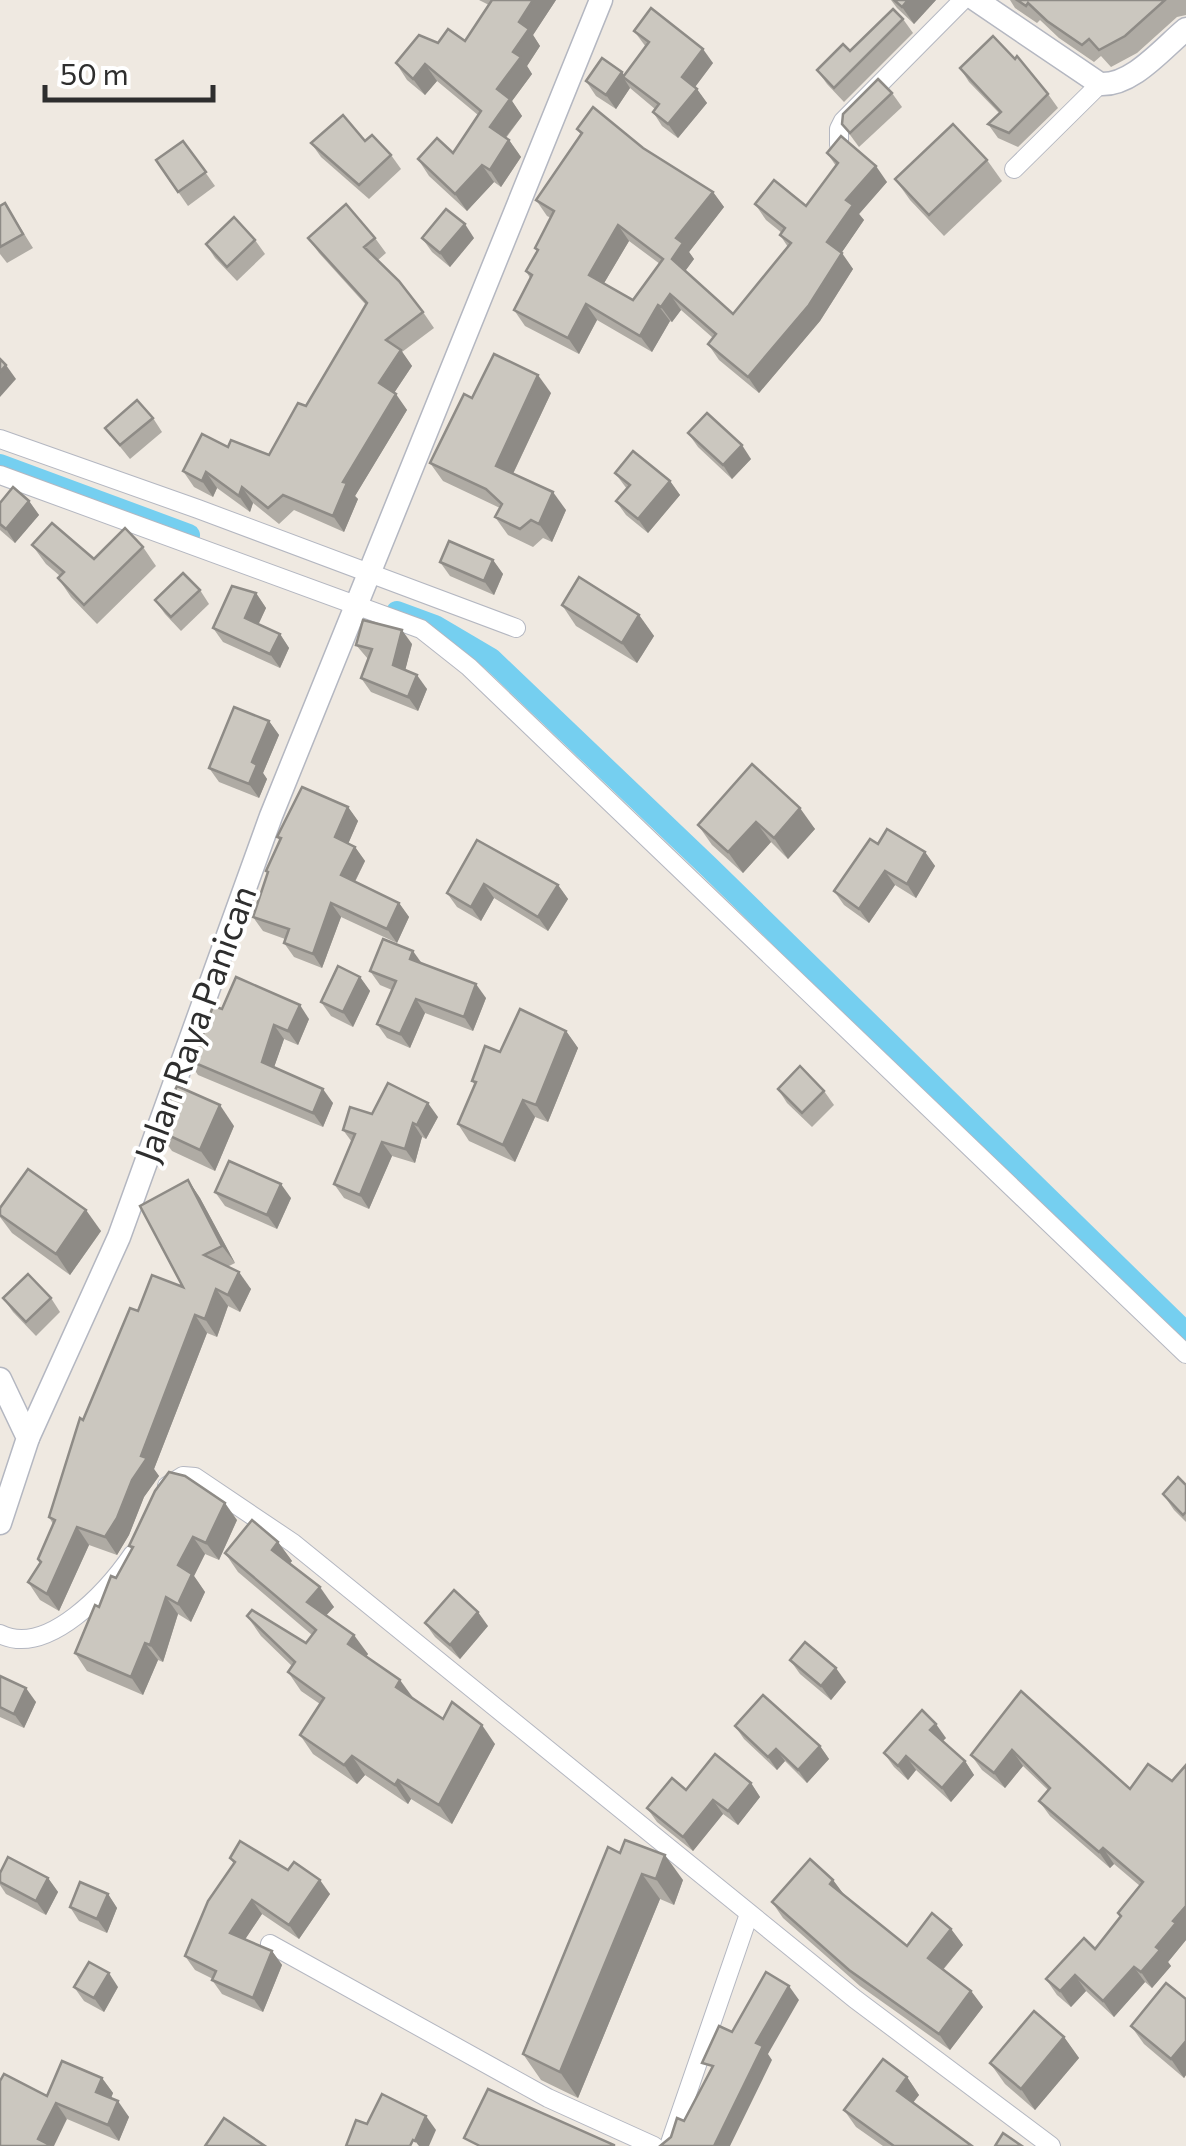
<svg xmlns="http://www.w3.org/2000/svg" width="1186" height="2146" viewBox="0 0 1186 2146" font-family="Commissioner,sans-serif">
<rect width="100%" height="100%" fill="#efe9e1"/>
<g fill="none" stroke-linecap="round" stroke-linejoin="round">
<!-- canal -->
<g stroke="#75cff0" stroke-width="22">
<polyline points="0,465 189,535"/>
<polyline points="397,612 435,626 491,659 709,867 1186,1333"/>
</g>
<!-- minor casing -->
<g stroke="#b4b7c1" stroke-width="20">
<g id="minor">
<polyline points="839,145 839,129 843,121 963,0"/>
<polyline points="1014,169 1100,84"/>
<polyline points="0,439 198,509 516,628"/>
<polyline points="0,475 421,629 469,667 1186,1354"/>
<polyline points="167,1486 183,1476 195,1477 293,1543 855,1999 1051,2146"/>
<path d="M0,1634C48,1658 109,1589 133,1554"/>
<polyline points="270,1944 548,2098 654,2146"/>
<polyline points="669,2146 749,1914"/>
</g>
</g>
<!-- tertiary casing -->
<g stroke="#b4b7c1" stroke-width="25">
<g id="tertiary">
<path d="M976,0L1100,84C1132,86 1162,49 1186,29"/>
<polyline points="0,1379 28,1438 0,1523"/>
<polyline points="28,1438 119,1237 271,816 601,0"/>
</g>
</g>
<!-- minor -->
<use href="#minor" stroke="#fff" stroke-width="18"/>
<!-- tertiary -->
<use href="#tertiary" stroke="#fff" stroke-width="22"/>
</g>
<!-- wall -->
<g fill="#afaba4" fill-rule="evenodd">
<polygon points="479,0 556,0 533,35 540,46 527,66 532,74 512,101 522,116 506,138 509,140 521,157 501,187 494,182 467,211 429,176 418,159 453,153 478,115 437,81 425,95 407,80 396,63 438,43 465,41 489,5"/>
<polygon points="891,0 936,0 914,24 897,8"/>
<polygon points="1010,0 1186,0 1186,15 1177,17 1137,53 1111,67 1101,56 1094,62 1059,38 1040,20 1037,23 1015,8"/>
<polygon points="903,19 913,33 844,102 827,84 817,70"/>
<polygon points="634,31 713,63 695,87 707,103 678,138 662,126 653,112 655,109 630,88 616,109 596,96 586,81 624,75 646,47"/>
<polygon points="1015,59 1048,94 1058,108 1018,147 998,138 988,124 1000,114 969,82 960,68"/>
<polygon points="892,93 902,107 859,147 842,124"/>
<path d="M577,129L643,148L713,192L724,207L689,252L694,259L685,271L733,314L788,247L780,235L782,233L766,220L755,204L806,206L836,166L827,153L887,182L859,214L864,220L841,253L853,269L820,321L759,393L719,360L708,344L713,338L681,310L672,322L670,321L652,352L597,320L579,354L525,326L514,310L530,278L526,271L537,251L535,248L551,218L547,216L536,200L581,135ZM629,241L660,264L633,300L604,283Z"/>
<polygon points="183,141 215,186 188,206 156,160"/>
<polygon points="365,141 391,155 401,169 369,199 321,157 311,143"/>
<polygon points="987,160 1002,181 944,236 910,200 895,179"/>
<polygon points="5,203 33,248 7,263 0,254 0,206"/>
<polygon points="308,238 375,238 386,253 378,260 423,312 434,328 402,352 412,366 394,393 407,410 355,496 358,499 344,532 294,510 279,524 253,503 250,512 217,488 213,497 194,487 183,471 228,447 269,455 306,406 366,305 319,253"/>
<polygon points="422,238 474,238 450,267 432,252"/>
<polygon points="255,240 265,254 237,281 215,258 206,244"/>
<polygon points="551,393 513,474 566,510 552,542 543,538 533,547 508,535 495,517 500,508 443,481 430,463 472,398"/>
<polygon points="153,418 162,432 130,459 105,428"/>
<polygon points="688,433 751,459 732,479 698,447"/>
<polygon points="615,473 670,481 680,495 648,533 626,515 616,501 627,489"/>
<polygon points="29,501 39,515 15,543 0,530 0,503"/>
<polygon points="32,545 94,559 143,547 156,566 97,624 71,597 58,578 60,576 46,564"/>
<polygon points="493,560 503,574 494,595 450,576 440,562"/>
<polygon points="200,590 209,604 181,631 165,614 155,600"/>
<polygon points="256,593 266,608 258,624 280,634 289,648 280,668 223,642 213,628"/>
<polygon points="562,605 639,615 654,636 637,663 576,626"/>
<polygon points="412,644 405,670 427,689 418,711 371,692 361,678 368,659 356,645"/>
<polygon points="269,721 279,735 263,773 267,779 259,798 219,782 209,768"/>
<polygon points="752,764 815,829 788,859 771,842 743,873 712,845 698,825"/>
<polygon points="348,807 358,821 348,844 355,847 365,861 355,882 399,903 409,917 397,943 341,917 322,968 294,957 284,943 285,939 263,931 253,917 268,874 266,871 280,841 277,837"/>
<polygon points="477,840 558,885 568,899 548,931 494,898 481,921 457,907 447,893"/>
<polygon points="878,844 925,852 935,866 916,898 895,885 869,923 844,905 834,891"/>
<polygon points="370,971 486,998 473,1031 425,1013 410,1048 387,1038 377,1024 392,990 380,985"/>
<polygon points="360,977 370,991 353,1027 331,1016 321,1002"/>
<polygon points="222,1009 309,1019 298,1045 284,1039 274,1067 333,1103 323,1127 198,1075 188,1060"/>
<polygon points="566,1031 578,1048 548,1122 535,1117 515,1162 469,1141 458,1124 475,1085 472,1081 500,1052"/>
<polygon points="778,1089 824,1091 834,1105 812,1127 787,1103"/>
<polygon points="372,1114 438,1117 426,1139 422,1137 415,1163 392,1156 369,1209 344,1198 334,1184 352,1142 343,1130"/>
<polygon points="234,1126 215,1171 172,1151 157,1130"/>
<polygon points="188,1180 200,1198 235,1263 227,1267 251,1289 240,1312 228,1306 217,1337 207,1333 154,1469 159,1476 144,1497 129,1535 117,1555 89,1545 59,1611 40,1600 28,1582 41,1563 38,1559 53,1524 49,1517 83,1420 138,1311 183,1287"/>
<polygon points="215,1192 291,1198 277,1229 225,1206"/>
<polygon points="0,1208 101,1231 70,1275 12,1233 0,1217"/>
<polygon points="3,1298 51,1298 60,1312 36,1336 13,1312"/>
<polygon points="1186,1485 1186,1522 1174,1510 1163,1494"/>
<polygon points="237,1520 219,1560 205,1554 194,1576 205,1592 191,1622 178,1614 163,1662 158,1660 143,1695 87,1671 75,1653 132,1550 129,1546"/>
<polygon points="278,1542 292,1561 289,1564 334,1607 326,1615 368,1654 366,1657 414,1699 443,1719 495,1744 452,1824 411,1799 408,1804 365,1775 357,1784 313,1754 300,1735 320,1704 301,1691 288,1672 292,1666 261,1636 247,1616 306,1643 312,1635 238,1572 225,1553"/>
<polygon points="425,1623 488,1626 460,1659 435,1637"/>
<polygon points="790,1660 846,1682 831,1700 800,1674"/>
<polygon points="0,1676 36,1702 24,1728 0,1717"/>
<polygon points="1021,1691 1130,1789 1172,1781 1186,1765 1186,1940 1168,1962 1171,1966 1152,1988 1145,1982 1114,2017 1086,1991 1071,2007 1057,1995 1046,1979 1095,1949 1121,1917 1118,1913 1140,1886 1114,1864 1110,1868 1050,1816 1039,1801 1048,1790 1023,1766 1005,1788 982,1770 971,1755"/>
<polygon points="735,1726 820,1746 829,1759 807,1783 785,1761 777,1770 744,1739"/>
<polygon points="946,1738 942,1741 965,1761 974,1775 951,1802 916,1770 908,1780 894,1767 884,1753"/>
<polygon points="751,1783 760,1797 738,1825 723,1814 693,1851 657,1822 647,1808 686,1790"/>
<polygon points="608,1847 683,1880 674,1905 660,1899 578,2098 541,2080 523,2054"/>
<polygon points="230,1858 288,1870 330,1894 299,1939 262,1914 245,1939 272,1951 282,1965 263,2012 222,1994 212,1980 213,1979 195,1970 185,1956 234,1864"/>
<polygon points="0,1873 48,1878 58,1892 46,1915 6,1894 0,1885"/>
<polygon points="833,1880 844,1895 907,1946 951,1929 963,1945 943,1970 971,1991 983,2007 950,2050 860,1986 783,1918 772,1902"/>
<polygon points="108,1894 117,1908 107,1933 79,1921 70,1907"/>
<polygon points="74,1987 118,1987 104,2012 84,2001"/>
<polygon points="1186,1999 1186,2075 1184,2078 1144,2044 1131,2026"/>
<polygon points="1064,2037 1079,2058 1035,2110 1005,2084 990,2063"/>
<polygon points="907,2077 919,2095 913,2102 972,2146 883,2146 856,2127 844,2110"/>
<polygon points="102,2078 113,2093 111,2098 129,2117 119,2141 67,2119 47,2096"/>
</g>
<!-- shaded-wall -->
<g fill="#8e8b86">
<polygon points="533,0 556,0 533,35 540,46 527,66 532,74 512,101 522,116 501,143 490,127 497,89 513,52 519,22"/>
<polygon points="908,0 936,0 914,24 902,7"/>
<polygon points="703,49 713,63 692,91 682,77"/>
<polygon points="425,64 437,81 425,95 413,79"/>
<polygon points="622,72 630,83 623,77 630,88 616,109 606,95"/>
<polygon points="697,89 707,103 678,138 668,124"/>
<polygon points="509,140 521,157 501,187 490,170"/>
<polygon points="482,165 494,182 467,211 455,194"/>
<polygon points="876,166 887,182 859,214 864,220 838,258 827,242 846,200"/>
<polygon points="713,192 724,207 689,252 694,259 683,274 672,259 676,238"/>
<polygon points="465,224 474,238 450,267 440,253"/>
<polygon points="618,225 629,241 600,290 589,275"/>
<polygon points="842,253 853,269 820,321 759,393 748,377"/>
<polygon points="670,294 681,310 672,322 661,307"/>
<polygon points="586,304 597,320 579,354 568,338"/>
<polygon points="658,305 670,321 652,352 640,336"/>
<polygon points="401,350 412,366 390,399 379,383"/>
<polygon points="6,365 16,379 0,397 0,372"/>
<polygon points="538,375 551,393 508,484 496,466"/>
<polygon points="396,394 407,410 355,496 358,499 344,532 333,516 343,482"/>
<polygon points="742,445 751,459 732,479 723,465"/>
<polygon points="206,472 217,488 213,497 202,481"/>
<polygon points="670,481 680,495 648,533 638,519"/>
<polygon points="242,487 253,503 250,512 239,496"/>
<polygon points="553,492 566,510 552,542 539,524"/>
<polygon points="29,501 39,515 15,543 6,529"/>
<polygon points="493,560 503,574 494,595 484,581"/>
<polygon points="256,593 266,608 255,632 245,618"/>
<polygon points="639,615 654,636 637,663 622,643"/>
<polygon points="402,630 412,644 403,679 393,665"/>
<polygon points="280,634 289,648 280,668 270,654"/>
<polygon points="417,675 427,689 418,711 408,697"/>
<polygon points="269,721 279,735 263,773 267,779 259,798 249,784 252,762"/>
<polygon points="348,807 358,821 345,851 335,837"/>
<polygon points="800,808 815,829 788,859 774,838"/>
<polygon points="756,822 771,842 743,873 728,852"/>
<polygon points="355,847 365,861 351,889 341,875"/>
<polygon points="925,852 935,866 916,898 907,884"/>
<polygon points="885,871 895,885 869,923 859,909"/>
<polygon points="484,884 494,898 481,921 471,907"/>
<polygon points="558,885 568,899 548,931 538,917"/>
<polygon points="331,903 341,917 322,968 313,954"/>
<polygon points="399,903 409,917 397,943 387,929"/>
<polygon points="413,951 423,965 410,959"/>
<polygon points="360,977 370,991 353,1027 343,1012"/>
<polygon points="476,984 486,998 473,1031 464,1017"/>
<polygon points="416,999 425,1013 410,1048 400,1034"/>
<polygon points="300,1005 309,1019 298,1045 288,1031"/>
<polygon points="274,1025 284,1039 271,1076 262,1062"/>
<polygon points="566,1031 578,1048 548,1122 536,1105"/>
<polygon points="323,1089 333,1103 323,1127 313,1113"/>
<polygon points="523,1100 535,1117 515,1162 503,1145"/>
<polygon points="428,1103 438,1117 426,1139 417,1125"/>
<polygon points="220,1105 234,1126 215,1171 200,1150"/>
<polygon points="413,1123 422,1137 415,1163 405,1149"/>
<polygon points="382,1142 392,1156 369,1209 360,1195"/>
<polygon points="188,1180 200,1198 235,1263 222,1246"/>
<polygon points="281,1184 291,1198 277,1229 267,1215"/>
<polygon points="86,1210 101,1231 70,1275 56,1254"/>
<polygon points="239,1272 251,1289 240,1312 228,1295"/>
<polygon points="216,1289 228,1306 217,1337 205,1319"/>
<polygon points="195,1315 207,1333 154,1469 159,1476 144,1497 129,1535 117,1555 105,1537"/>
<polygon points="225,1503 237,1520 219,1560 206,1543"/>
<polygon points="77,1527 89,1545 59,1611 47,1594"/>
<polygon points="193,1537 205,1554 194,1576 205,1592 191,1622 178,1604 178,1565"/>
<polygon points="278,1542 292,1561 285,1569 272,1550"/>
<polygon points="320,1587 334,1607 321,1621 307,1602"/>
<polygon points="166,1597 178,1614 163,1662 150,1645"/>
<polygon points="478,1612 488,1626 460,1659 450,1645"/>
<polygon points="354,1635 368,1654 361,1663 348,1644"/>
<polygon points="145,1643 158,1660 143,1695 131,1677"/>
<polygon points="836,1668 846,1682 831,1700 821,1686"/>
<polygon points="400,1680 414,1699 396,1687"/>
<polygon points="26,1688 36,1702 24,1728 14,1714"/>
<polygon points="936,1724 946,1738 940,1744 930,1730"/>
<polygon points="482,1725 495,1744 452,1824 439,1805"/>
<polygon points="820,1746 829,1759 807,1783 798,1770"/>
<polygon points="776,1749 785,1761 777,1770 768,1757"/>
<polygon points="1012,1750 1023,1766 1005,1788 994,1773"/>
<polygon points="352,1756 365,1775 357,1784 344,1765"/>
<polygon points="906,1756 916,1770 908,1780 898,1766"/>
<polygon points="965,1761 974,1775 951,1802 942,1788"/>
<polygon points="398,1780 411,1799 408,1804 395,1785"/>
<polygon points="751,1783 760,1797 738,1825 728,1811"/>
<polygon points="713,1800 723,1814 693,1851 683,1837"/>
<polygon points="1103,1848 1114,1864 1110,1868 1099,1852"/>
<polygon points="665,1855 683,1880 674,1905 656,1879"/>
<polygon points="642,1874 660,1899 578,2098 560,2072"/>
<polygon points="48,1878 58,1892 46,1915 36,1901"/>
<polygon points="320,1880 330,1894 299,1939 289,1925"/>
<polygon points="833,1880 845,1896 830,1884"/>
<polygon points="108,1894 117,1908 107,1933 97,1919"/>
<polygon points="252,1900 262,1914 240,1947 230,1933"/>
<polygon points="1186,1906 1186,1940 1168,1962 1171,1966 1152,1988 1141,1972 1173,1921"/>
<polygon points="951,1929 963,1945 939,1974 928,1958"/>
<polygon points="272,1951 282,1965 263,2012 253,1998"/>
<polygon points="1134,1967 1145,1982 1114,2017 1103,2001"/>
<polygon points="109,1973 118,1987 104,2012 94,1998"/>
<polygon points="1075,1975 1086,1991 1071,2007 1060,1991"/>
<polygon points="789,1986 799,2000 768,2054 772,2060 730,2146 714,2146 756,2043"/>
<polygon points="971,1991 983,2007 950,2050 939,2034"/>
<polygon points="1064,2037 1079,2058 1035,2110 1021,2089"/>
<polygon points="1186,2041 1186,2075 1184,2078 1171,2059"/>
<polygon points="907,2077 919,2095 909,2108 897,2091"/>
<polygon points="102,2078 113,2093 107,2108 96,2092"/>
<polygon points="118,2101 129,2117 119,2141 108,2125"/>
<polygon points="56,2103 67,2119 54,2146 43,2146 38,2139"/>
<polygon points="426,2116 436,2130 429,2146 419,2146 415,2141"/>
</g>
<!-- building -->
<g fill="#cbc7bf" stroke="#8e8b86" stroke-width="2.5" fill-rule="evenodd">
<polygon points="492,0 533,0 519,22 529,29 513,52 521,57 497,89 510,99 490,127 509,140 490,170 482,165 455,194 418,159 437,138 453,153 481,111 425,64 413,79 396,63 419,35 438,43 448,29 465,41"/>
<polygon points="894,0 908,0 902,7"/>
<polygon points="1017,0 1165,0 1125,36 1099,50 1089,39 1082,45 1047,21 1028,3 1026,6"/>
<polygon points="651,8 703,49 682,77 697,89 668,124 653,112 659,104 623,77 649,42 634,31"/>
<polygon points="893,9 903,19 834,88 817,70 843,44 850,51"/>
<polygon points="993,36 1015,59 1017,56 1048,94 1009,133 988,124 1001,112 960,68"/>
<polygon points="602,58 622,72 606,95 586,81"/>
<polygon points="878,79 892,93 850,133 842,124 843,114"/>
<path d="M593,107L643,148L713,192L676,238L683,243L672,259L733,314L791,243L780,235L785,228L755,204L774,180L806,206L838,163L827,153L841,136L876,166L846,200L853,205L827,242L842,253L809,305L748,377L708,344L716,334L670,294L661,307L658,305L640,336L586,304L568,338L514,310L532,275L526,271L538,250L535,248L554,211L536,200L582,133L577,129ZM618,225L663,259L633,300L589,275Z"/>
<polygon points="343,115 365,141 372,135 391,155 359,185 311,143"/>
<polygon points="953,124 987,160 929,215 895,179"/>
<polygon points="183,141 206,172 178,192 156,160"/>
<polygon points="5,203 23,234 0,247 0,206"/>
<polygon points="346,204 375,238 364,247 399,281 423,312 386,340 401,350 379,383 396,394 343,482 347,483 333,516 283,495 268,508 242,487 239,496 206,472 202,481 183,471 202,434 228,447 231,440 269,455 298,403 306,406 367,303 308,238"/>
<polygon points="446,209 465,224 440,253 422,238"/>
<polygon points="234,217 255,240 227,267 206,244"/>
<polygon points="494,354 538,375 496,466 553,492 539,524 531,520 520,529 495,517 502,504 486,489 430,463 464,394 472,398"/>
<polygon points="0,359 6,365 0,372"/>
<polygon points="137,400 153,418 120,445 105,428"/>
<polygon points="707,413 742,445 723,465 688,433"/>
<polygon points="633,451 670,481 638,519 616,501 630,485 615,473"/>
<polygon points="13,487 29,501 6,529 0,524 0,503"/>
<polygon points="52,523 94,559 125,528 143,547 84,605 58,578 64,572 32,545"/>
<polygon points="449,541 493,560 484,581 440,562"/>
<polygon points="183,573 200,590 171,617 155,600"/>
<polygon points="579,577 639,615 622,643 562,605"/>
<polygon points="232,586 256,593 245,618 280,634 270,654 213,628"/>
<polygon points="363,620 402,630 393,665 417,675 408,697 361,678 372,649 356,645"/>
<polygon points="234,707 269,721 252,762 257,765 249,784 209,768"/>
<polygon points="752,764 800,808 774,838 756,822 728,852 698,825"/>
<polygon points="302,787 348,807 335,837 355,847 341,875 399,903 387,929 331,903 313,954 284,943 289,929 253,917 268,872 266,871 281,838 277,837"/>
<polygon points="887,829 925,852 907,884 885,871 859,909 834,891 870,839 878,844"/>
<polygon points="477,840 558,885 538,917 484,884 471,907 447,893"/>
<polygon points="383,939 413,951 410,959 476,984 464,1017 416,999 400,1034 377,1024 396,981 370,971"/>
<polygon points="338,966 360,977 343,1012 321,1002"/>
<polygon points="236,977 300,1005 288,1031 274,1025 262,1062 323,1089 313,1113 188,1060 198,1035 202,1037 213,1006 222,1009"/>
<polygon points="520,1009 566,1031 536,1105 523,1100 503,1145 458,1124 476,1082 472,1081 485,1046 500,1052"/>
<polygon points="800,1066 824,1091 802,1113 778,1089"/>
<polygon points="388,1083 428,1103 417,1125 413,1123 405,1149 382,1142 360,1195 334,1184 355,1134 343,1130 350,1107 372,1114"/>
<polygon points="177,1086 220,1105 200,1150 157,1130"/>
<polygon points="229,1161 281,1184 267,1215 215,1192"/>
<polygon points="28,1169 86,1210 56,1254 0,1215 0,1208"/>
<polygon points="188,1180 222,1246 204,1255 239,1272 228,1295 216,1289 205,1319 195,1315 141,1456 147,1458 132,1480 117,1518 105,1537 77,1527 47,1594 28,1582 41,1562 38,1559 55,1520 49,1517 80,1418 83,1420 130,1308 138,1311 152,1275 183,1287 140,1206"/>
<polygon points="28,1274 51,1298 26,1322 3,1298"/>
<polygon points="169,1472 185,1476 225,1503 206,1543 193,1537 178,1565 192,1574 178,1604 166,1597 150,1645 145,1643 131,1677 75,1653 95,1605 99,1607 111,1576 116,1578 133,1547 129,1546 155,1491"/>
<polygon points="1178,1477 1186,1485 1186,1512 1183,1515 1163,1494"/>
<polygon points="252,1520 278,1542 272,1550 320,1587 307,1602 354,1635 348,1644 400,1680 396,1687 443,1719 452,1702 482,1725 439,1805 398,1780 395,1785 352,1756 344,1765 300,1735 324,1698 288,1672 295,1662 247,1616 252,1610 306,1643 316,1630 225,1553"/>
<polygon points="454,1590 478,1612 450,1645 425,1623"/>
<polygon points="805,1642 836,1668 821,1686 790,1660"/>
<polygon points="0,1676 26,1688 14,1714 0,1707"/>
<polygon points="1021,1691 1130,1789 1148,1764 1172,1781 1186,1765 1186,1906 1173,1921 1176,1923 1156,1947 1160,1950 1141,1972 1134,1967 1103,2001 1075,1975 1060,1991 1046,1979 1084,1938 1095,1949 1121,1916 1118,1913 1143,1882 1103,1848 1099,1852 1039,1801 1050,1788 1012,1750 994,1773 971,1755"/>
<polygon points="763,1695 820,1746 798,1770 776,1749 768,1757 735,1726"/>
<polygon points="922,1710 936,1724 930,1730 965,1761 942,1788 906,1756 898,1766 884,1753"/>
<polygon points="715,1754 751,1783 728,1811 713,1800 683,1837 647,1808 672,1778 686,1790"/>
<polygon points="625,1840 665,1855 656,1879 642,1874 560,2072 523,2054 608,1847 620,1853"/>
<polygon points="240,1841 288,1870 294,1862 320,1880 289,1925 252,1900 230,1933 272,1951 253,1998 212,1980 216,1971 185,1956 208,1901 235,1862 230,1858"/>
<polygon points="8,1857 48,1878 36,1901 0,1882 0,1873"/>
<polygon points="810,1859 833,1880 830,1884 907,1946 932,1913 951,1929 928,1958 971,1991 939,2034 849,1970 772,1902"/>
<polygon points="80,1882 108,1894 97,1919 70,1907"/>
<polygon points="89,1962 109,1973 94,1998 74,1987"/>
<polygon points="766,1972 789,1986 756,2043 763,2046 714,2146 660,2146 671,2137 677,2118 684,2121 713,2066 702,2063 719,2026 732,2032"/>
<polygon points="1166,1983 1186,1999 1186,2041 1171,2059 1131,2026"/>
<polygon points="1034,2011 1064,2037 1021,2089 990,2063"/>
<polygon points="883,2059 907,2077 897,2091 972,2146 894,2146 844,2110"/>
<polygon points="62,2061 102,2078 96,2092 118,2101 108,2125 56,2103 38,2139 52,2146 0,2146 0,2081 4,2074 47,2096"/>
<polygon points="488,2089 614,2145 614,2146 480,2146 464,2138"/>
<polygon points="382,2094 426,2116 415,2141 413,2140 410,2146 346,2146 356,2120 367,2124"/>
<polygon points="224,2118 265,2146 205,2146"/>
<polygon points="1003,2133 1022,2146 995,2146"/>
</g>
<g text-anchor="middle" stroke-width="8" stroke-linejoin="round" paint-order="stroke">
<!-- street labels -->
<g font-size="35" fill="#2e2e2e" stroke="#fff">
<text transform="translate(196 1024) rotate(-70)" y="12">Jalan Raya Panican</text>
</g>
</g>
<!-- scale -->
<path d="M45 85v15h168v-15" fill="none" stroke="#2e2e2e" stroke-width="5"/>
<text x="60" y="85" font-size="30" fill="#2e2e2e" stroke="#ffffff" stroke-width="8" paint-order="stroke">50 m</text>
</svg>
